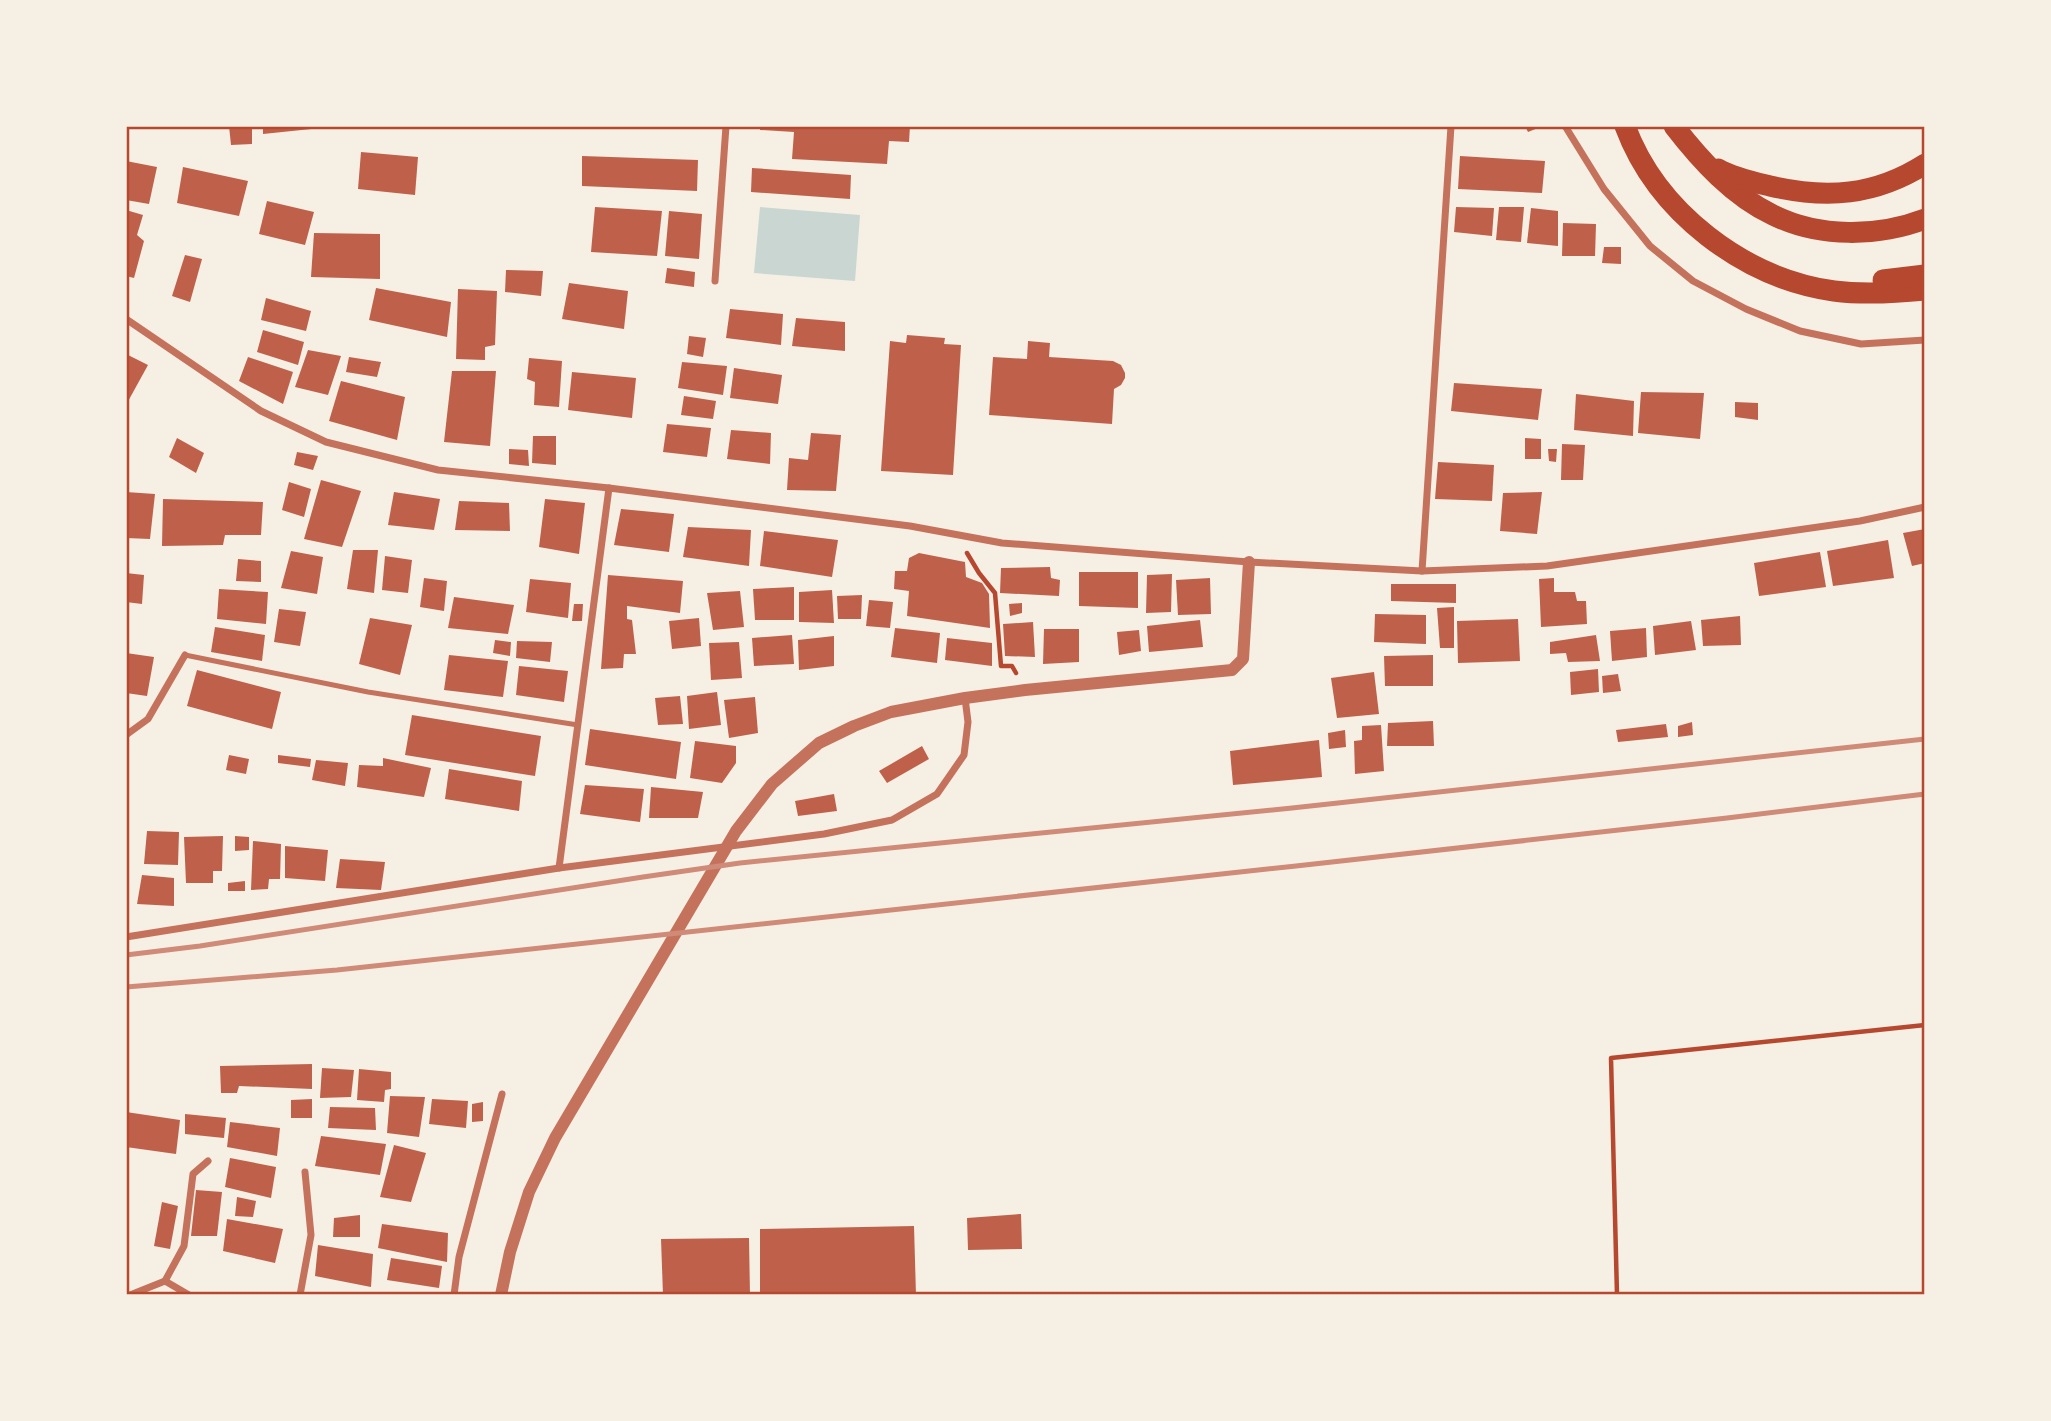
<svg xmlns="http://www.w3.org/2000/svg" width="2051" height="1421" viewBox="0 0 2051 1421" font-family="Roboto,sans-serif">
<rect width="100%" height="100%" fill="#f6efe4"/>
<!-- water -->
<polygon fill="#c9d6d2" points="760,207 860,215 855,281 754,273"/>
<!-- building -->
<g fill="#bf614a">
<polygon points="229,126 252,126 252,144 231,145"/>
<polygon points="263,126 321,126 321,128 263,134"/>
<polygon points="760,126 910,126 909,142 889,141 887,164 792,159 794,132 760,130"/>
<polygon points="1525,126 1543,126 1528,132"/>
<polygon points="361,152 418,157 415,195 358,189"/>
<polygon points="582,156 698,160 697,191 582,186"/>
<polygon points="1460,156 1545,161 1542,193 1458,189"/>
<polygon points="126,161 157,167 149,204 126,200"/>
<polygon points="183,167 248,181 239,216 177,203"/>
<polygon points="752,168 851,175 850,199 751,192"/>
<polygon points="267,201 314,212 305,245 259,234"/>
<polygon points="595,207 662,211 657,256 591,252"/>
<polygon points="1456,207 1494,208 1492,236 1454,232"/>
<polygon points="1499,207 1524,207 1521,242 1496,240"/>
<polygon points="1531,208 1558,211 1558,246 1527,243"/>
<polygon points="126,210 143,215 137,235 144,241 134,278 126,276"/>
<polygon points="669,211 702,214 699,259 665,256"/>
<polygon points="1563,223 1596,224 1595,256 1562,256"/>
<polygon points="314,233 380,234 380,279 311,277"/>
<polygon points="1604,247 1621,247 1621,264 1602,263"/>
<polygon points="185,255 202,259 190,302 172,296"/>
<polygon points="667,268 695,272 694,287 665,283"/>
<polygon points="506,270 543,271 541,296 505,292"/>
<polygon points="569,283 628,291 624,329 562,319"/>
<polygon points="376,288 451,302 447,337 369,320"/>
<polygon points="458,289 497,291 495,345 485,347 485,360 456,359"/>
<polygon points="266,298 311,311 306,331 261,320"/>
<polygon points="730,309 783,314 781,345 726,338"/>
<polygon points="796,318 845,322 845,351 792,346"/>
<polygon points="263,330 304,342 298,365 257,352"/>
<polygon points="907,335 945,338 944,344 961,345 953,475 881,471 890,341 906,343"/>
<polygon points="689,336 706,338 703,357 687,354"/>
<polygon points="1028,341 1050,343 1049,357 1113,361 1121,365 1125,373 1125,378 1121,385 1114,389 1112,424 989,415 993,357 1027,359"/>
<polygon points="308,350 341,356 328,395 295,387"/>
<polygon points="126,354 148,365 126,405"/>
<polygon points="248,357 293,372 283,404 239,381"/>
<polygon points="349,357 381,362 377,377 346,372"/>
<polygon points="529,358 562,361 559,407 534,405 535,382 527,379"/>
<polygon points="682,362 727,366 723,395 678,388"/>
<polygon points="734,368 782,375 778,404 730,398"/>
<polygon points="452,371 496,371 490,446 444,442"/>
<polygon points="572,372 636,378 632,418 568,410"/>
<polygon points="341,381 405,397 397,440 329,421"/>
<polygon points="1454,383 1542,389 1538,420 1451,411"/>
<polygon points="1641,392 1704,393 1700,439 1638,433"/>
<polygon points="1576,394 1634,401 1633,436 1574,430"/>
<polygon points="684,396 716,401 713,419 681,415"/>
<polygon points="1735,402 1758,403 1758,420 1735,417"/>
<polygon points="667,424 711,428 707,457 663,452"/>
<polygon points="731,430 771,433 770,464 727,459"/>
<polygon points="811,433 841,435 836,491 787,490 789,458 808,460"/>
<polygon points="533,436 556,436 556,465 532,463"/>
<polygon points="177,438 204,453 196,473 169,457"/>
<polygon points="1525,438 1541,439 1541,459 1525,459"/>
<polygon points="1562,444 1585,445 1583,480 1561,480"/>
<polygon points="509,449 528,450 529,466 509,464"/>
<polygon points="1548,449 1557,449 1556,462 1549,461"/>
<polygon points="297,452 318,456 313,470 294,465"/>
<polygon points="1438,462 1494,465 1492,501 1435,499"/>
<polygon points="321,480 361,491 342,547 304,539"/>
<polygon points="289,482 311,489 304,517 282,510"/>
<polygon points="126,492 155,494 150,539 126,538"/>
<polygon points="394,492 440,499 434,530 388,525"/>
<polygon points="1542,492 1537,534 1500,531 1503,493"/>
<polygon points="163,499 263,502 261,535 225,535 223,545 162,546"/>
<polygon points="545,499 585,503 579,554 539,547"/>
<polygon points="459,501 509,503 510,531 455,530"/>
<polygon points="621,509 674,514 669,552 614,545"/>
<polygon points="688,527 751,530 749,566 683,557"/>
<polygon points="1925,529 1925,563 1912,566 1903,533"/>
<polygon points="764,531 838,540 832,577 760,566"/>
<polygon points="1888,540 1894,578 1833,586 1827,551"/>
<polygon points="353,550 378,550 374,593 347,589"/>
<polygon points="291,551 323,557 317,594 281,588"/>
<polygon points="1820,552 1826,587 1759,596 1754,563"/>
<polygon points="919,553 965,562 966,577 982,583 989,594 990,628 907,616 909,591 894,589 895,571 907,571 909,558"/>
<polygon points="385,556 412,560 408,593 382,590"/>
<polygon points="238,559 261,561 261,582 236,581"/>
<polygon points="1050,567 1051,578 1060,580 1059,596 1000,593 1001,568"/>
<polygon points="1079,572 1138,572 1138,608 1079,606"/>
<polygon points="126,573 144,575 142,604 126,602"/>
<polygon points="1172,574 1171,612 1146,613 1147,575"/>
<polygon points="608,575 683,581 680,613 627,606 627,619 632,620 636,654 624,654 623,668 601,669"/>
<polygon points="424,578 447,581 444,611 420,607"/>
<polygon points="1210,578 1211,614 1178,615 1176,580"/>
<polygon points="1554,578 1554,592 1575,592 1577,601 1586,601 1587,624 1541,627 1539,579"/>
<polygon points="530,579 571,583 568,618 526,612"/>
<polygon points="1391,584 1456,584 1456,603 1391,601"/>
<polygon points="794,587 794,620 755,620 753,589"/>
<polygon points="219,589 268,592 266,624 217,619"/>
<polygon points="832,590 834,623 799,622 799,592"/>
<polygon points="740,591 744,627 713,630 707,593"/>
<polygon points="862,595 861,619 838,619 837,596"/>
<polygon points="454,597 514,605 508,634 448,628"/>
<polygon points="869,600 893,602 890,628 866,626"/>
<polygon points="1022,603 1022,613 1010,616 1009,604"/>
<polygon points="574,604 583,604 582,621 572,621"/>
<polygon points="1454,607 1454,648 1440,648 1437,608"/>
<polygon points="279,609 306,612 300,646 274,642"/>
<polygon points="1375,614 1426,615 1426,644 1374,642"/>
<polygon points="1740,616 1741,645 1703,646 1701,620"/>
<polygon points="370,618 412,625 400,675 359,664"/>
<polygon points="699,618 701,646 672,649 669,621"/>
<polygon points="1518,619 1520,661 1458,663 1457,621"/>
<polygon points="1200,620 1203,647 1149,652 1147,626"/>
<polygon points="1691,621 1696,650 1655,655 1653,626"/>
<polygon points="1033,622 1035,657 1005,656 1003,624"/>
<polygon points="215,627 265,635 262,661 211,652"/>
<polygon points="895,628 940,633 937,663 891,657"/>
<polygon points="1646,628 1647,657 1612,661 1610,631"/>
<polygon points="1044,629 1079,629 1079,662 1043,664"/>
<polygon points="1139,630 1141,651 1119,655 1117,632"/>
<polygon points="792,635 794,664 754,666 752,638"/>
<polygon points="1596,635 1600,661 1568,662 1566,653 1550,654 1550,642"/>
<polygon points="834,636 834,666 799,670 798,640"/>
<polygon points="947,638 992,643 992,666 945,660"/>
<polygon points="495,640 511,642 510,656 493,653"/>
<polygon points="517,641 552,642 550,662 516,658"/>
<polygon points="739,642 742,678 711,680 709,643"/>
<polygon points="126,653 154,657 147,696 126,693"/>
<polygon points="449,655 508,661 503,697 444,690"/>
<polygon points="1433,655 1433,686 1385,686 1384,656"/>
<polygon points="519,666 568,671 564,702 516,695"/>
<polygon points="1598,669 1599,692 1571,695 1570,672"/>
<polygon points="197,670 281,692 272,729 187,706"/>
<polygon points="1374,672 1379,714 1337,718 1331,678"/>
<polygon points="1618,674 1621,691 1603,693 1602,676"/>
<polygon points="717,692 721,725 689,729 687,696"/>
<polygon points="680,696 683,724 658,725 655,698"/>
<polygon points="755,697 758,733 729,738 724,700"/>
<polygon points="412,715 541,736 535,776 405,755"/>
<polygon points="1433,721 1434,746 1387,746 1388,723"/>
<polygon points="1692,722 1693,735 1678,737 1678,726"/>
<polygon points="1666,724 1668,737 1618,742 1616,730"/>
<polygon points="1381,725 1384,771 1355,774 1354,741 1362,740 1362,726"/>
<polygon points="590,729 681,742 676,779 585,765"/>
<polygon points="1345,730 1346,747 1329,749 1328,733"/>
<polygon points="1319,740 1322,777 1233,785 1230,751"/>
<polygon points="695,741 736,746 736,763 722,783 690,778"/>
<polygon points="922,746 929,759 887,783 879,771"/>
<polygon points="229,755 249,759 246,774 226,770"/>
<polygon points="278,755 311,759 310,767 278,763"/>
<polygon points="383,758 431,768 424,797 357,787 359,765 383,766"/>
<polygon points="316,760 348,763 345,786 312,780"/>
<polygon points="449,769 522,781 519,811 445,799"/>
<polygon points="585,785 644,789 640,822 580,814"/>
<polygon points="651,787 703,792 698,818 649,818"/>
<polygon points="834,794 837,811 798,816 795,801"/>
<polygon points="147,831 179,832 178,865 144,864"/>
<polygon points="223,836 222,871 213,871 213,883 186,883 184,837"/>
<polygon points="235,836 249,837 249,850 235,851"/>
<polygon points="253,841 281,844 280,879 269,879 268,889 251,890"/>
<polygon points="285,846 328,850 325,881 285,878"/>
<polygon points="340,859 385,862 381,890 336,888"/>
<polygon points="142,875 174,878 174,906 137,904"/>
<polygon points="245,881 245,891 228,891 228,883"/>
<polygon points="312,1064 312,1089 239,1086 237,1093 221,1093 220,1066"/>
<polygon points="322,1068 354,1070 351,1097 320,1098"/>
<polygon points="359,1069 391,1072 391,1089 385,1090 384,1102 357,1100"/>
<polygon points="390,1096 425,1097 419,1137 387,1133"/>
<polygon points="312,1099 312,1118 291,1118 291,1100"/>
<polygon points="432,1099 468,1101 466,1128 429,1124"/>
<polygon points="483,1102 483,1121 472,1122 472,1104"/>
<polygon points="330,1107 375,1108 376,1130 328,1128"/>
<polygon points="126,1112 180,1120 176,1154 126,1147"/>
<polygon points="185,1114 226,1118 224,1138 185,1134"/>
<polygon points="230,1122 280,1128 277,1156 227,1147"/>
<polygon points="321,1136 386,1144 380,1175 315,1166"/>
<polygon points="394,1145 426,1153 411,1202 380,1197"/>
<polygon points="230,1158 276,1167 271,1198 225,1187"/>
<polygon points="196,1190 222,1192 217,1236 191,1236"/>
<polygon points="237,1197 256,1201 253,1217 235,1216"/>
<polygon points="162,1202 178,1206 170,1249 154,1246"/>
<polygon points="1021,1214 1022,1249 968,1250 967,1218"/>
<polygon points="360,1215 360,1237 333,1237 334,1218"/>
<polygon points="227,1219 283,1229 275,1263 223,1251"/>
<polygon points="382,1224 448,1233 447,1262 378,1248"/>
<polygon points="914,1226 916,1295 760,1295 760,1229"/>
<polygon points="749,1238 750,1295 663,1295 661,1239"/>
<polygon points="318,1245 373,1254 371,1287 315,1276"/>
<polygon points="391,1258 442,1266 439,1288 387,1280"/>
</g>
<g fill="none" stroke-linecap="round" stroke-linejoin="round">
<!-- path -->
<g stroke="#b5482f" stroke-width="4.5">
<polyline points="967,553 979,573 995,593 1001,666 1012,666 1016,673"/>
<polyline points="1617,1295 1611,1058 1925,1025"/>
</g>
<!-- service -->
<polyline stroke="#c5725c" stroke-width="5" points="185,655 368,692 578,725"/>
<!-- minor -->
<g stroke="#c5725c" stroke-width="7">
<polyline points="1565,126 1604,189 1650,246 1693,281 1746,309 1800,331 1861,344 1925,340"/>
<polyline points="715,281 726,126"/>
<polyline points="126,319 261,411 326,442 438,470 609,488 910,526 1002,543 1249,562 1422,571 1547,566 1860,521 1925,507"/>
<polyline points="1422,571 1451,126"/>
<polyline points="126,735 148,719 185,655"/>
<polyline points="559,868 609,488"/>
<polyline points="126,937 559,868 824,834 892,820 937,794 964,755 968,722 965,698"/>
<polyline points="165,1281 184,1246 193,1174 208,1161"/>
<polyline points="130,1295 165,1281 189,1295"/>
<polyline points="300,1295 311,1235 305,1172"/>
<polyline points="454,1295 459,1257 502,1094"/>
</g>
<!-- tertiary -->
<polyline stroke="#c5725c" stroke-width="12" points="501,1295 510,1252 529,1192 555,1138 736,831 772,784 796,763 819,743 854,726 891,712 965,698 1025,690 1232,670 1243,659 1249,562"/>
<!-- motorway -->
<g stroke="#b5482f" stroke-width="21">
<path d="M1625,126C1657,212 1743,278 1834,291C1864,295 1895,293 1925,290"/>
<path d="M1674,126C1701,161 1733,196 1773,215C1819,238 1878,237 1925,219"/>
<path d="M1718,169C1734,178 1753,182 1770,186C1826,199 1875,196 1925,164"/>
<polyline points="1883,280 1925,275"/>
</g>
<!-- rail -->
<g stroke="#cf8b77" stroke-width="5">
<polyline points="126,955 200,946 643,877 740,863 1292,808 1925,739"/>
<polyline points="126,987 337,970 1296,866 1727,818 1925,794"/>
</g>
</g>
<!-- border -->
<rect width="2051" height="1421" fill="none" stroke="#f6efe4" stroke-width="256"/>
<rect x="128" y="128" width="1795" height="1165" fill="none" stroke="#b5482f" stroke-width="2.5"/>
</svg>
